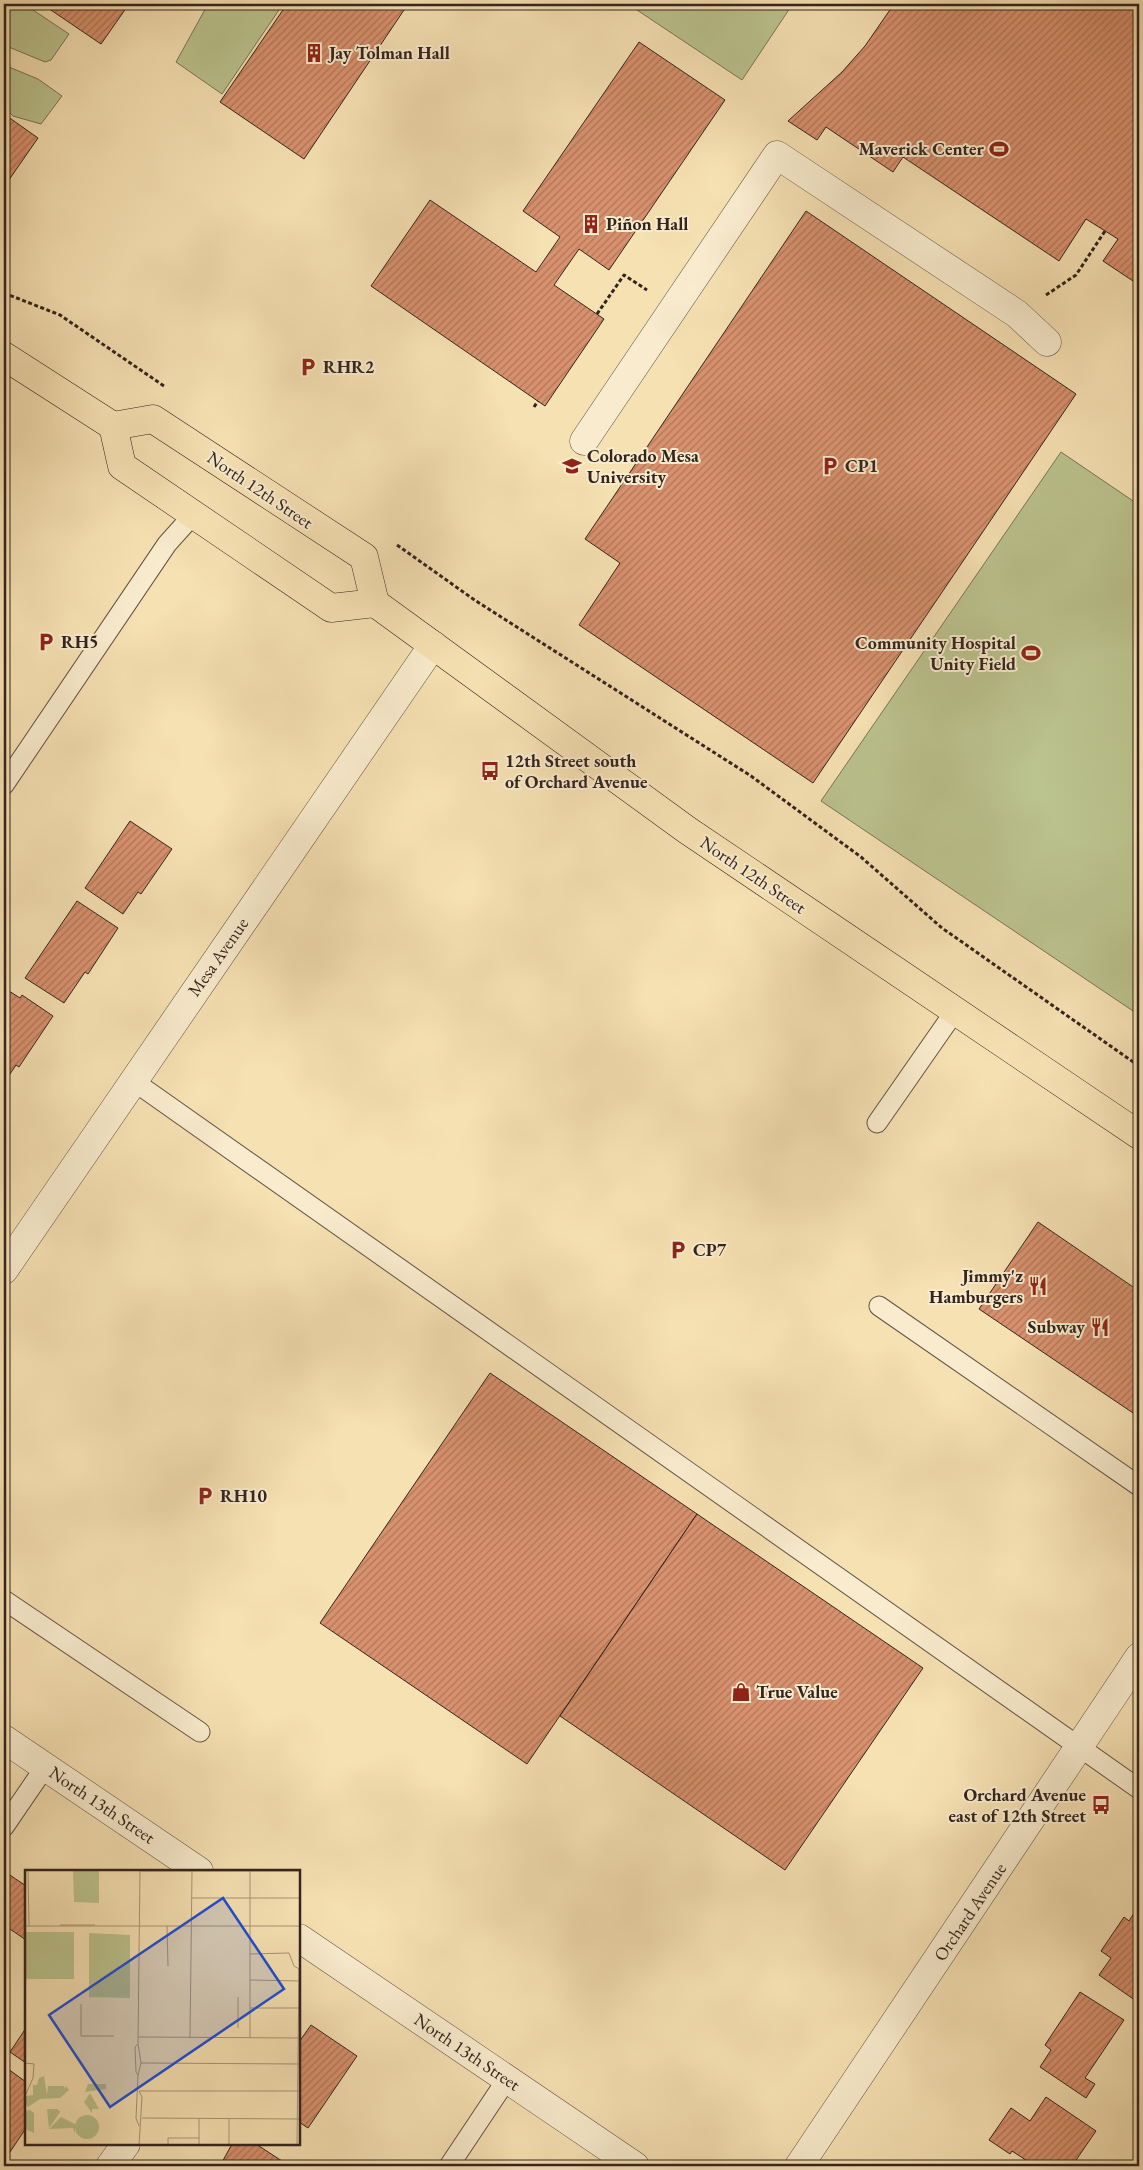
<svg xmlns="http://www.w3.org/2000/svg" width="1143" height="2170" viewBox="0 0 1143 2170" font-family="'EB Garamond',serif">
<defs>
<pattern id="building-hatch" width="6" height="6" patternUnits="userSpaceOnUse" patternTransform="scale(1.25)"><rect width="6" height="6" fill="#d8916e"/><path d="M-1 1l2-2M0 6l6-6M5 7l2-2" fill="none" stroke="#b0765a"/></pattern>
</defs>
<rect width="100%" height="100%" fill="#f6e1b3"/>
<filter id="stains"><feTurbulence type="fractalNoise" baseFrequency=".004" numOctaves="4"/><feColorMatrix values="0 0 0 0 .2 0 0 0 0 .09 0 0 0 0 .02 0 0 0 .5 -.17"/></filter>
<radialGradient id="worn" r=".72"><stop offset=".6" stop-color="#630" stop-opacity="0"/><stop offset="1" stop-color="#630" stop-opacity=".3"/></radialGradient>
<!-- grass -->
<g fill="#bbc38e" stroke="#787456">
<polygon points="4,4 24,4 69,34 51,60 45,62 4,45"/>
<polygon points="208,4 283,4 222,94 176,62"/>
<polygon points="641,4 783,4 790,8 742,80 637,10"/>
<polygon points="4,65 38,79 62,96 41,124 13,116 4,107"/>
<polygon points="1061,452 1139,505 1139,1015 821,801"/>
</g>
<!-- building -->
<g fill="url(#building-hatch)" stroke="#34241e">
<polygon points="42,4 129,4 101,44"/>
<polygon points="287,4 408,4 304,159 220,102"/>
<polygon points="894,4 1139,4 1139,285 1103,261 1118,239 1086,219 1059,261 903,157 893,172 826,127 817,140 788,121 842,72 865,46"/>
<polygon points="639,42 725,100 609,270 579,249 554,285 604,319 545,406 371,286 430,200 536,272 560,237 523,211"/>
<polygon points="4,114 38,138 4,187"/>
<polygon points="806,211 1076,394 813,783 579,625 620,563 585,539"/>
<polygon points="130,821 172,849 141,894 138,892 123,914 85,888"/>
<polygon points="77,901 118,928 88,974 85,972 64,1003 25,978"/>
<polygon points="9,991 20,998 22,995 53,1016 19,1067 16,1065 4,1083 4,999"/>
<polygon points="1038,1222 1139,1291 1139,1417 979,1309"/>
<polygon points="490,1373 697,1514 527,1764 320,1623"/>
<polygon points="697,1514 923,1668 785,1870 560,1716"/>
<polygon points="4,1871 26,1886 26,1940 4,1925"/>
<polygon points="1139,1905 1139,2003 1099,1975 1111,1958 1101,1951 1124,1917 1129,1921"/>
<polygon points="1080,1992 1124,2020 1085,2078 1095,2084 1086,2098 1040,2067 1051,2050 1045,2045"/>
<polygon points="311,2025 357,2056 308,2128 299,2122 299,2042"/>
<polygon points="26,2028 26,2063 10,2052"/>
<polygon points="4,2066 26,2082 26,2128 4,2161"/>
<polygon points="1046,2097 1096,2131 1072,2166 1035,2166 1012,2151 1010,2154 989,2140 1011,2108 1030,2121"/>
<polygon points="232,2144 256,2144 288,2165 220,2166"/>
</g>
<g fill="none" stroke-linecap="round" stroke-linejoin="round">
<!-- service casing -->
<g stroke="#645343" stroke-width="21">
<g id="service">
<polyline points="4,785 167,544 193,515"/>
<polyline points="132,1080 1139,1789"/>
<polyline points="877,1123 955,1011"/>
<polyline points="879,1306 1139,1486"/>
<polyline points="4,1600 200,1732"/>
<polyline points="4,1827 45,1767"/>
<polyline points="449,2166 507,2079"/>
</g>
</g>
<!-- pedestrian casing -->
<g stroke="#645343" stroke-width="29">
<polyline id="pedestrian" points="584,441 777,155 1017,314 1047,342"/>
</g>
<!-- minor casing -->
<g stroke="#645343" stroke-width="29">
<g id="minor">
<polyline points="4,1270 433,645"/>
<polyline points="4,1739 199,1871"/>
<polyline points="299,1938 635,2166"/>
<polyline points="110,2166 126,2144"/>
</g>
</g>
<!-- tertiary casing -->
<g stroke="#645343" stroke-width="29">
<polyline id="tertiary" points="799,2166 1139,1657"/>
</g>
<!-- primary casing -->
<g stroke="#34241e" stroke-width="29">
<g id="primary">
<polyline points="4,356 113,426 122,466 331,608 375,603 364,557 153,419 113,426"/>
<polyline points="375,603 687,830 1139,1135"/>
</g>
</g>
<!-- path -->
<g stroke="#34241e" stroke-width="3" stroke-dasharray="4 2.5" stroke-linecap="butt">
<polyline points="4,293 60,315 164,386"/>
<polyline points="1046,295 1076,275 1105,231"/>
<polyline points="597,314 624,275 647,290"/>
<polyline points="534,407 538,401"/>
<polyline points="397,545 476,601 751,776 861,857 942,928 1139,1066"/>
</g>
<!-- service -->
<use href="#service" stroke="#f9ecce" stroke-width="19"/>
<!-- pedestrian -->
<use href="#pedestrian" stroke="#f9ecce" stroke-width="28"/>
<!-- minor -->
<use href="#minor" stroke="#f9ecce" stroke-width="28"/>
<!-- tertiary -->
<use href="#tertiary" stroke="#f9ecce" stroke-width="28"/>
<!-- primary -->
<use href="#primary" stroke="#f6e1b3" stroke-width="28"/>
</g>
<!-- icons -->
<defs>
<g id="building-bare" transform="scale(1.5)"><path d="M-4-6H4V6H1V3H-1V6H-4ZM-2.5-4.3h1.7v1.8h-1.7ZM.8-4.3h1.7v1.8H.8ZM-2.5-1h1.7V.8h-1.7ZM.8-1h1.7V.8H.8Z" fill="#8f2418" stroke="#f9ecce" stroke-width="2.5" paint-order="stroke"/></g>
<g id="stadium-bare" transform="scale(1.5)"><path d="M0-5a6.5 5 0 1 0 0 10a6.5 5 0 1 0 0-10ZM-3.5-1.8h7v3.6h-7Z" fill="#8f2418" stroke="#f9ecce" stroke-width="2.5" paint-order="stroke"/></g>
<g id="parking-bare" transform="scale(1.5)"><path d="M-3.5-5.5H1a3.5 3.5 0 0 1 0 7H-1V5.5H-3.5ZM-1-3.4V-.6H.8a1.4 1.4 0 0 0 0-2.8Z" fill="#8f2418" stroke="#f9ecce" stroke-width="2.5" paint-order="stroke"/></g>
<g id="university-bare" transform="scale(1.5)"><path d="M0-5L7-2L0 1L-7-2ZM-4 1L0 2.5L4 1V4Q0 6-4 4Z" fill="#8f2418" stroke="#f9ecce" stroke-width="2.5" paint-order="stroke"/></g>
<g id="bus-bare" transform="scale(1.5)"><path d="M-5-6H5V4H4V6H2V4H-2V6H-4V4H-5ZM-3.5-4V0h7V-4ZM-3.5 1.2v1.5H-2V1.2ZM2 1.2v1.5H3.5V1.2Z" fill="#8f2418" stroke="#f9ecce" stroke-width="2.5" paint-order="stroke"/></g>
<g id="restaurant-bare" transform="scale(1.5)"><path d="M-5-6h1v4h1v-4h1v4h1v-4h1v5L-1.5 .5V6h-2V.5L-5-1ZM5-6V6H3V1.5H1.5Q1.5-4 5-6Z" fill="#8f2418" stroke="#f9ecce" stroke-width="2.5" paint-order="stroke"/></g>
<g id="shop-bare" transform="scale(1.5)"><path d="M-5-2.5h2.3a2.7 3.5 0 0 1 5.4 0H5L5.5 6h-11ZM-1.5-2.5h3a1.5 2.3 0 0 0-3 0Z" fill="#8f2418" stroke="#f9ecce" stroke-width="2.5" paint-order="stroke"/></g>
</defs>
<g fill-rule="evenodd">
<use href="#building-bare" x="314" y="53"/>
<use href="#stadium-bare" x="999" y="149"/>
<use href="#building-bare" x="591" y="224"/>
<use href="#parking-bare" x="308" y="367"/>
<use href="#university-bare" x="572" y="466"/>
<use href="#parking-bare" x="830" y="466"/>
<use href="#parking-bare" x="46" y="642"/>
<use href="#stadium-bare" x="1031" y="653"/>
<use href="#bus-bare" x="490" y="771"/>
<use href="#parking-bare" x="678" y="1250"/>
<use href="#restaurant-bare" x="1038" y="1286"/>
<use href="#restaurant-bare" x="1100" y="1327"/>
<use href="#parking-bare" x="205" y="1496"/>
<use href="#shop-bare" x="741" y="1692"/>
<use href="#bus-bare" x="1101" y="1805"/>
</g>
<g text-anchor="middle" stroke-width="4" stroke-linejoin="round" paint-order="stroke">
<!-- poi labels -->
<g font-size="18" font-weight="bold" fill="#34241e" stroke="#f9ecce" text-anchor="start">
<text x="329" y="59">Jay Tolman Hall</text>
<text x="984" y="155" text-anchor="end">Maverick Center</text>
<text x="606" y="230">Piñon Hall</text>
<text x="323" y="373">RHR2</text>
<text x="587" y="462">Colorado Mesa<tspan x="587" dy="21">University</tspan></text>
<text x="845" y="472">CP1</text>
<text x="61" y="648">RH5</text>
<text x="1016" y="649" text-anchor="end">Community Hospital<tspan x="1016" dy="21">Unity Field</tspan></text>
<text x="505" y="767">12th Street south<tspan x="505" dy="21">of Orchard Avenue</tspan></text>
<text x="693" y="1256">CP7</text>
<text x="1023" y="1282" text-anchor="end">Jimmy'z<tspan x="1023" dy="21">Hamburgers</tspan></text>
<text x="1085" y="1333" text-anchor="end">Subway</text>
<text x="220" y="1502">RH10</text>
<text x="756" y="1698">True Value</text>
<text x="1086" y="1801" text-anchor="end">Orchard Avenue<tspan x="1086" dy="21">east of 12th Street</tspan></text>
</g>
<!-- street labels -->
<g font-size="18" fill="#34241e" stroke="#f9ecce">
<text transform="translate(260 490) rotate(34)" y="6">North 12th Street</text>
<text transform="translate(753 875) rotate(34)" y="6">North 12th Street</text>
<text transform="translate(218 957) rotate(-55)" y="6">Mesa Avenue</text>
<text transform="translate(102 1805) rotate(34)" y="6">North 13th Street</text>
<text transform="translate(970 1912) rotate(-56)" y="6">Orchard Avenue</text>
<text transform="translate(467 2052) rotate(34)" y="6">North 13th Street</text>
</g>
</g>
<!-- overview -->
<g transform="translate(25 1870)">
<rect width="275" height="275" fill="#f6e1b3"/>
<path d="M48,0H74V33L49,32ZM0,62H49V109H0ZM64,63L105,65V128L64,127ZM19,206L22,225L23,216H39L40,219L41,216L44,220L35,228L15,229L3,237L0,234L1,226L8,225V215H19H12L14,208ZM63,214H81V219L60,222ZM65,223L74,239H67V243L59,232ZM22,239H32L35,242L24,258ZM5,240L9,243V263L0,259V241ZM50 257a12 12 0 1 1 24 0a12 12 0 1 1-24 0ZM36,247L50,254V264L48,258L24,259Z" fill="#bbc38e"/>
<path fill="none" stroke="#a89577" stroke-width="1" d="M3,0L4,56M115,1H275M167,28H275M35,55H70M0,56H275M142,56L143,96M225,84L264,83L269,96L274,99M225,110L275,111M213,127V158M56,134V166H89M225,138H275M114,167L275,168M165,168L167,1M225,168V0M113,174L115,0M0,193L9,194L8,208L0,226M116,193L275,194M113,205L116,193L113,174L110,177L111,202L113,205L111,248L114,256M114,221H275M114,221L117,227L114,275M117,248L275,249M174,248V275M204,249V275M54,275H77M143,275V268H174M272,275L274,99"/>
<path fill="#1d4ed8" fill-opacity="0.15" stroke="#1d4ed8" stroke-width="2.5" d="M198,28L259,119L85,237L24,145Z"/>
<rect width="275" height="275" fill="none" stroke="#34241e" stroke-width="2.5"/>
</g>
<!-- margin -->
<rect width="1143" height="2170" fill="none" stroke="#f6e1b3" stroke-width="20"/>
<rect x="5" y="5" width="1133" height="2160" fill="none" stroke="#34241e" stroke-width="2.5"/>
<rect x="10" y="10" width="1123" height="2150" fill="none" stroke="#34241e"/>
<rect width="100%" height="100%" filter="url(#stains)"/>
<rect width="100%" height="100%" fill="url(#worn)"/>
</svg>
